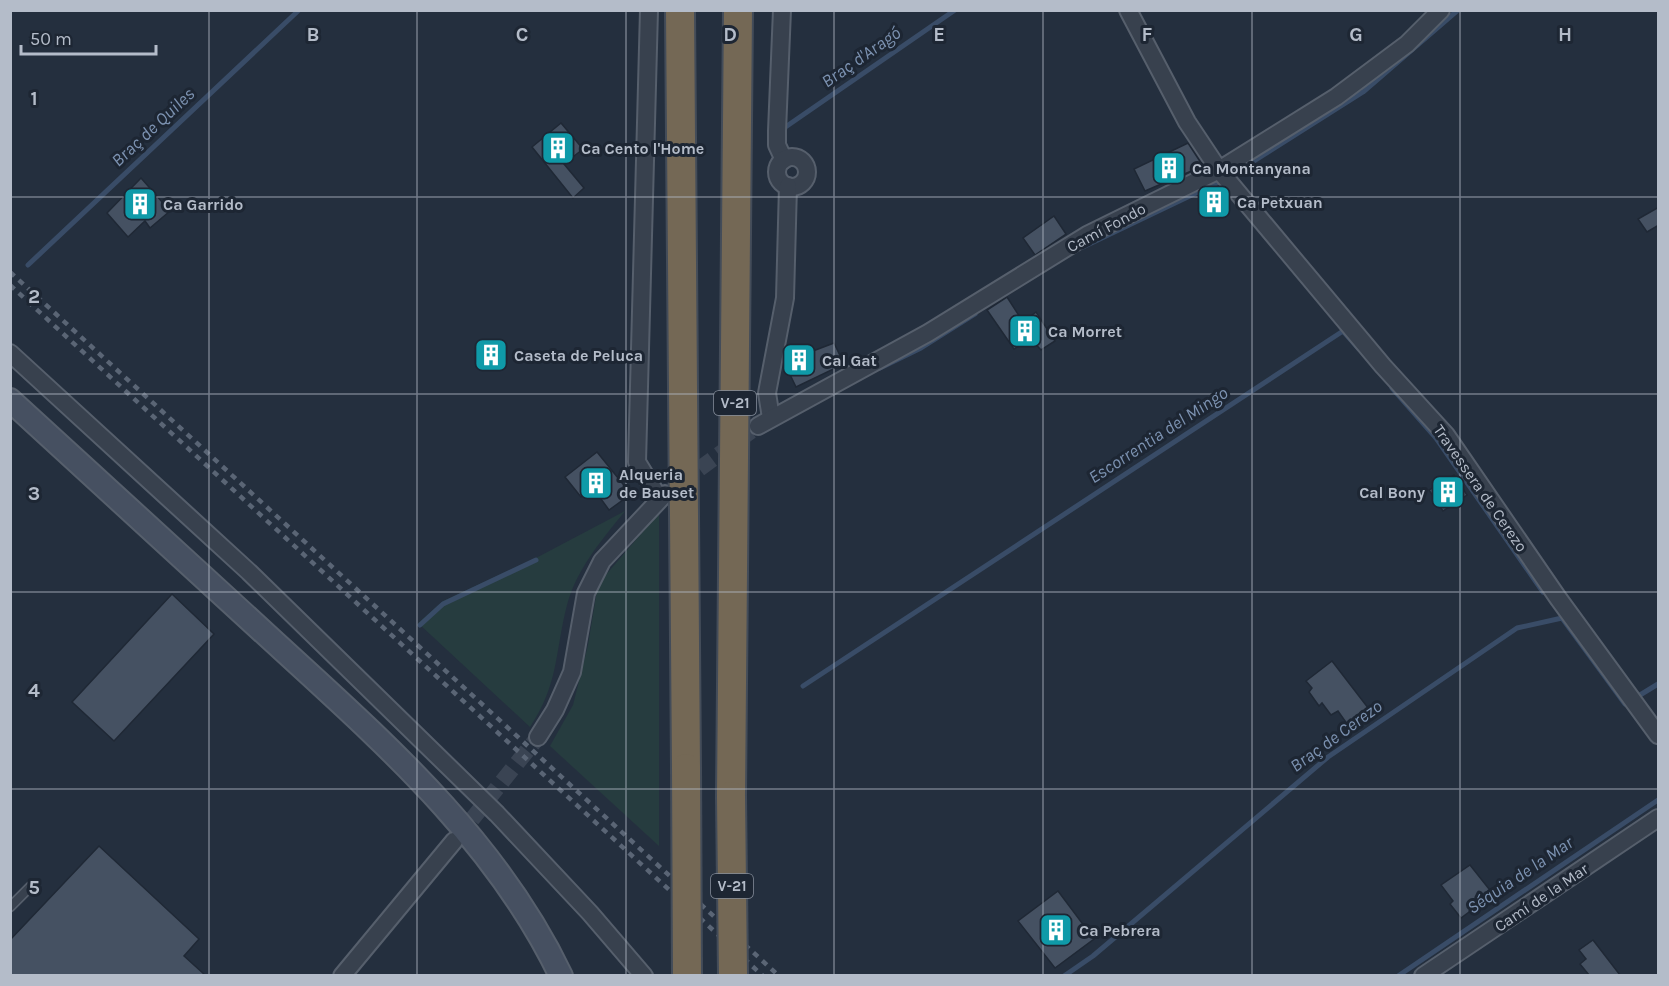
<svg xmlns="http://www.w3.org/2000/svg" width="1669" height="986" viewBox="0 0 1669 986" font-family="Karla,sans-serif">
<rect width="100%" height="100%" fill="#242f3e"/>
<!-- green -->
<g fill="#263c3f">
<path d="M625,511C602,540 577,568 567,605C555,651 559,684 530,727L418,623L443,601L536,558Z"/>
<polygon points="659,513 659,846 550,746 573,705 588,645 598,584"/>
</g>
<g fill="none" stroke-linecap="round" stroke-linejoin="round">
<!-- stream -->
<g stroke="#394c67" stroke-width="5">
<polyline points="784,128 955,10"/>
<polyline points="1235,173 1363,92 1458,10"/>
<polyline points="1083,247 1217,183"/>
<polyline points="28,265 299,10"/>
<polyline points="880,368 921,348 975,314"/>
<polyline points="1392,388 1436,438 1543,592"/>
<polyline points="420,625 443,604 536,560"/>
<polyline points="803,686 1343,331 1359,349"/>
<polyline points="1640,695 1658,684"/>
<polyline points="1064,976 1093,956 1328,757 1517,628 1562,618 1625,704"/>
<polyline points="1398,976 1658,800"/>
</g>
</g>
<!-- building -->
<g fill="#455162" stroke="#1f2835" stroke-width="1.5">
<polygon points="561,123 583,149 564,164 584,188 573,198 532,147"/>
<polygon points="1188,143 1203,166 1145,191 1134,169"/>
<polygon points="141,178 170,211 150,228 145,221 128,237 107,213"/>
<polygon points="1659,207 1659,225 1647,232 1638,219"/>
<polygon points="1054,216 1066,234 1035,255 1023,238"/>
<polygon points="1007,297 1023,322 1036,312 1055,341 1041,350 1031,339 1014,349 987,310"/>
<polygon points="834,343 844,364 796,387 784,362"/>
<polygon points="597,452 631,494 609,510 593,488 581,497 565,477"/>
<polygon points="1454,475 1467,495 1443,511 1429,490"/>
<polygon points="172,594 214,634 114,741 72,702"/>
<polygon points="1332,661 1372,713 1350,728 1338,711 1331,715 1322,703 1319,706 1309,692 1312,688 1306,681"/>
<polygon points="99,846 199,939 184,956 205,975 10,975 10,940"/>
<polygon points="1470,865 1493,894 1461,918 1450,904 1453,901 1441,885"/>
<polygon points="1058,891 1094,939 1055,968 1018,921"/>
<polygon points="1593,940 1620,975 1589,975 1580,964 1586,959 1579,950"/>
</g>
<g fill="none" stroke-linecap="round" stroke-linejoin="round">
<!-- minor-tunnel -->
<g stroke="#3a4453" stroke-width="16" stroke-dasharray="16 8" stroke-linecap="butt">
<polyline points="680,483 758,426"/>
<polyline points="457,838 538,737"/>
</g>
<!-- service casing -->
<g stroke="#565f6c" stroke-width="11">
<polyline id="service" points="10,907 31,886"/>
</g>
<!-- minor casing -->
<g stroke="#565f6c" stroke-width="20">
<g id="minor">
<polyline points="649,10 637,462 659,498"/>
<polyline points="782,10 777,131 777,145 784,160"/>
<polyline points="1128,10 1187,122 1219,170 1383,366 1446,435 1558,598 1658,735"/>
<circle cx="792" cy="172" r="15"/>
<polyline points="10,353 249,572 497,814 590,913 644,976"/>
<polyline points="771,418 767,393 785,298 788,186"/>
<polyline points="758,426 928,333 1087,235 1219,170 1336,97 1407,44 1441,10"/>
<polyline points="538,737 555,710 572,672 586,593 602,561 665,494"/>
<polyline points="342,976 454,841"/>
<polyline points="1423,976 1658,818"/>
</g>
</g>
<!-- secondary casing -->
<g stroke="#565f6c" stroke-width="26">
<path id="secondary" d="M10,400C97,479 184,559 271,639C381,740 495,838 561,976"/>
</g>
<!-- motorway casing -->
<g stroke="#434c59" stroke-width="32">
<g id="motorway">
<polyline points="680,10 686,768"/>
<polyline points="731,796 738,10"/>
</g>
</g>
<!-- service -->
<use href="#service" stroke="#38414e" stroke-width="8"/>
<!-- minor -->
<use href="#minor" stroke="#38414e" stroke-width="16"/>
<!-- secondary -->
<use href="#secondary" stroke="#465061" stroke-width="22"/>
<!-- motorway -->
<use href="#motorway" stroke="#746855" stroke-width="28"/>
<!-- rail -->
<g stroke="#5a6575" stroke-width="4.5" stroke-dasharray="6 6" stroke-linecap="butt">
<polyline points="10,272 779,976"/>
<polyline points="10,285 763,976"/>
</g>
<!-- motorway-bridge casing -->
<g stroke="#434c59" stroke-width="32" stroke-linecap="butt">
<g id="motorway-bridge">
<polyline points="686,768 687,976"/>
<polyline points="731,796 733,976"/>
</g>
</g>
<!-- motorway-bridge -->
<use href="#motorway-bridge" stroke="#746855" stroke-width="28"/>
</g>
<!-- grid -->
<path fill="none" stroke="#b4bcc9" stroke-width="1.5" stroke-opacity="0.55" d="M209,10V976M417,10V976M626,10V976M834,10V976M1043,10V976M1252,10V976M1460,10V976M10,197H1658M10,394H1658M10,592H1658M10,789H1658"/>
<!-- icons -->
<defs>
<g id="building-square" transform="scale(1.725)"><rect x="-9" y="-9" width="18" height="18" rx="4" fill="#0f9aa8" stroke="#1d2633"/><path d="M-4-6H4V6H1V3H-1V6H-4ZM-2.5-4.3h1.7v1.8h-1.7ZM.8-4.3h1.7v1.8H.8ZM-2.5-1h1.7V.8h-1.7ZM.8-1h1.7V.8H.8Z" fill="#fff"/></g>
</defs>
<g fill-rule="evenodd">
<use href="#building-square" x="558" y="148"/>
<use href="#building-square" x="1169" y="168"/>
<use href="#building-square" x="1214" y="202"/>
<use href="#building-square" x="140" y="204"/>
<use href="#building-square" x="1025" y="331"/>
<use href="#building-square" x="491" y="355"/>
<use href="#building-square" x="799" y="360"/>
<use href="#building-square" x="596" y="483"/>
<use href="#building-square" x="1448" y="492"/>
<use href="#building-square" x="1056" y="930"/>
</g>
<g text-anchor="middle" stroke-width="6" stroke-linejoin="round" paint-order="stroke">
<!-- shield labels -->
<g fill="#1d2633" stroke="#878f9c" stroke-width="1.5">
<rect x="714" y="391" width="42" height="24" rx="4.5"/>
<rect x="711" y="874" width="42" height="24" rx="4.5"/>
</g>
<g font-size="15" font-weight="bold" fill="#b4bcc9">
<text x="735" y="408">V-21</text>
<text x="732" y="891">V-21</text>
</g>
<!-- poi labels -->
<g font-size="16" font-weight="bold" fill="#b4bcc9" stroke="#1d2633" text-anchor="start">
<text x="581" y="154">Ca Cento l'Home</text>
<text x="1192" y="174">Ca Montanyana</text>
<text x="1237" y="208">Ca Petxuan</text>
<text x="163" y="210">Ca Garrido</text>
<text x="1048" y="337">Ca Morret</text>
<text x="514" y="361">Caseta de Peluca</text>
<text x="822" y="366">Cal Gat</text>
<text x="619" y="480">Alqueria<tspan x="619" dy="18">de Bauset</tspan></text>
<text x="1425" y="498" text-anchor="end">Cal Bony</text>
<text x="1079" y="936">Ca Pebrera</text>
</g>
<!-- street labels -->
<g font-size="16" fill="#b4bcc9" stroke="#1d2633">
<text transform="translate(1106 227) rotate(-28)" y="6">Camí Fondo</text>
<text transform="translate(1481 488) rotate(55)" y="6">Travessera de Cerezo</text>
<text transform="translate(1541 897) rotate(-34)" y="6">Camí de la Mar</text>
</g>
<!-- water labels -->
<g font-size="18" font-style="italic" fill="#7c92b1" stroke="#1d2633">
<text transform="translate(861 57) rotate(-35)" y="6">Braç d'Aragó</text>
<text transform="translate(153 127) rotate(-43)" y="6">Braç de Quiles</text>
<text transform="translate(1158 435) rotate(-33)" y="6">Escorrentia del Mingo</text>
<text transform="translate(1336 736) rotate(-36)" y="6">Braç de Cerezo</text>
<text transform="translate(1520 875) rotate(-34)" y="6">Séquia de la Mar</text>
</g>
</g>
<g font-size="20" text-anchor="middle" font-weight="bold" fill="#b4bcc9" stroke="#1d2633" stroke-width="6" stroke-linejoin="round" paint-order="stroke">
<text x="313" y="41">B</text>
<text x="522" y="41">C</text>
<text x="730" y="41">D</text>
<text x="939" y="41">E</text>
<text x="1147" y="41">F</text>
<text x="1356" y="41">G</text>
<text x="1565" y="41">H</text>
<text x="34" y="105">1</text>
<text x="34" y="303">2</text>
<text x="34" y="500">3</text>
<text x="34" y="697">4</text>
<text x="34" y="894">5</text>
</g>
<!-- border -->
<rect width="1669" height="986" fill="none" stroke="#b4bcc9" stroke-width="24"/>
<!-- scale -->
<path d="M21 45v9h135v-9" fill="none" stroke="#b4bcc9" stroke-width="3"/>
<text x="30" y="45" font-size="18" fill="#b4bcc9" stroke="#1d2633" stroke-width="4.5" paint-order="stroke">50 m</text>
</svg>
